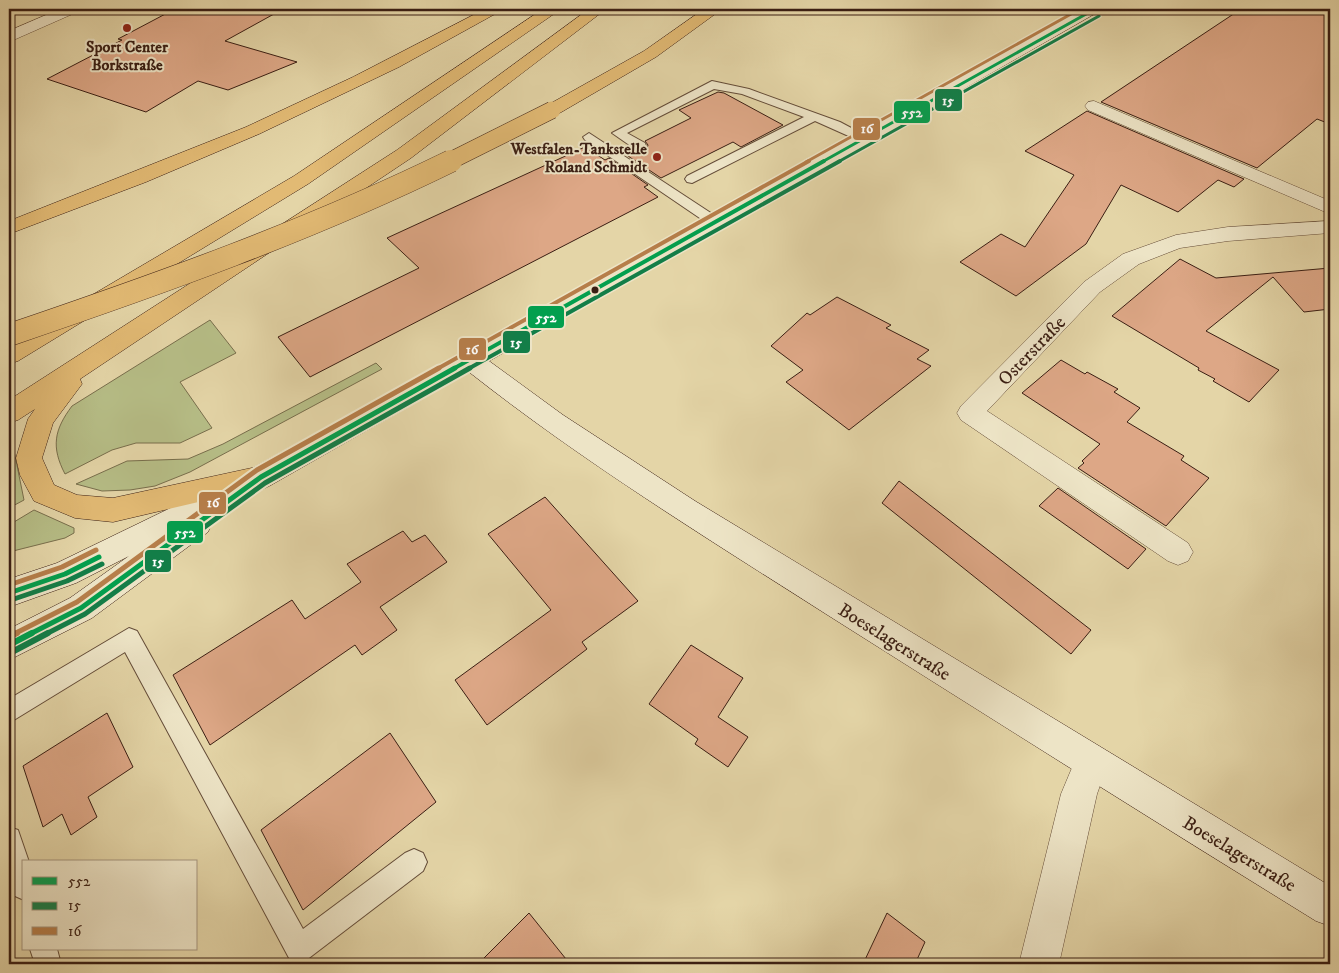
<svg xmlns="http://www.w3.org/2000/svg" width="1339" height="973" viewBox="0 0 1339 973" font-family="'IM FELL DW Pica',serif">
<rect width="100%" height="100%" fill="#e4d5a7"/>
<filter id="stains"><feTurbulence type="fractalNoise" baseFrequency=".004" numOctaves="4"/><feColorMatrix values="0 0 0 0 .2 0 0 0 0 .09 0 0 0 0 .02 0 0 0 .5 -.17"/></filter>
<radialGradient id="worn" r=".72"><stop offset=".6" stop-color="#630" stop-opacity="0"/><stop offset="1" stop-color="#630" stop-opacity=".3"/></radialGradient>
<!-- green -->
<g fill="#b6bd86" stroke="#786e4c">
<path d="M210,320L236,353L180,382L212,428L180,443H136L112,450L65,474C51,447 54,430 72,406Z"/>
<polygon points="376,363 382,369 190,472 155,486 130,490 102,491 76,484 127,461 188,459 223,444"/>
<polygon points="12,441 24,500 9,508 9,443"/>
<polygon points="34,510 74,528 74,533 65,538 9,552 9,525"/>
</g>
<!-- building -->
<g fill="#dda786" stroke="#3a1e13">
<polygon points="194,9 283,9 225,41 297,62 228,90 198,81 146,112 47,79 122,40 118,39 171,11 183,14"/>
<polygon points="1241,9 1330,9 1330,124 1317,119 1257,168 1101,102"/>
<polygon points="718,92 724,93 783,125 741,147 733,142 661,178 622,152 630,148 635,151 646,151 648,145 645,141 691,118 679,110"/>
<polygon points="1087,111 1244,179 1234,187 1218,180 1178,212 1121,185 1086,244 1016,296 960,262 1001,234 1025,247 1074,175 1025,151"/>
<polygon points="585,147 605,160 609,158 648,185 644,187 658,197 310,377 278,337 419,268 387,238"/>
<polygon points="1180,259 1216,278 1330,268 1330,309 1304,312 1273,277 1206,331 1279,370 1249,402 1213,381 1215,379 1198,370 1199,368 1112,316"/>
<polygon points="837,297 891,325 886,328 929,350 917,359 931,366 849,430 786,382 803,370 771,346 807,313 810,315"/>
<polygon points="1061,360 1085,374 1087,372 1118,389 1114,392 1140,408 1127,422 1184,456 1181,460 1209,478 1166,526 1078,468 1084,463 1082,461 1100,444 1022,393"/>
<polygon points="899,481 1091,630 1071,654 882,503"/>
<polygon points="1058,488 1146,549 1128,569 1039,506"/>
<polygon points="545,497 638,601 582,642 587,649 487,725 455,680 551,610 488,534"/>
<polygon points="403,531 412,542 425,535 447,562 380,607 397,630 362,655 355,645 210,745 173,675 292,600 305,619 361,582 347,564"/>
<polygon points="691,645 743,678 718,717 748,737 728,767 695,744 698,739 649,704"/>
<polygon points="107,713 133,767 88,797 97,817 71,835 62,814 43,827 23,766"/>
<polygon points="390,733 436,802 303,910 261,830"/>
<polygon points="529,913 570,964 478,964"/>
<polygon points="887,913 925,942 915,964 863,964"/>
</g>
<g fill="none" stroke-linecap="round" stroke-linejoin="round">
<!-- lane casing -->
<g stroke="#644c38" stroke-width="2">
<g id="lane">
<polygon points="712,81 749,89 840,122 872,139 870,142 862,142 815,121 692,183 687,182 685,179 687,176 804,117 742,94 714,89 627,133 645,143 646,146 645,149 635,149 612,133"/>
<polygon points="589,133 720,219 722,222 720,225 710,225 585,140 583,137"/>
<polygon points="129,628 137,631 303,929 405,853 414,849 423,853 427,862 423,871 309,958 299,961 289,958 125,652 9,723 9,699"/>
<polygon points="9,827 18,830 29,862 24,862 24,900 15,896 9,879"/>
<polygon points="30,949 57,949 61,964 35,964"/>
</g>
</g>
<!-- street casing -->
<g stroke="#644c38" stroke-width="1">
<g id="street">
<polygon points="60,9 80,9 77,12 9,42 9,31"/>
<polygon points="1094,101 1330,201 1330,214 1088,110 1085,106 1088,102"/>
<polygon points="1330,221 1330,233 1228,241 1180,248 1139,264 1100,292 987,411 1188,543 1193,552 1188,561 1178,565 1168,561 961,420 957,413 961,406 1084,282 1123,254 1176,235 1228,227"/>
<polygon points="1091,746 1103,751 1108,763 1097,794 1059,964 1019,964 1061,794 1079,751"/>
</g>
</g>
<!-- secondary casing -->
<g stroke="#3a1e13" stroke-width="1">
<path id="secondary" d="M1084,9H1103L489,361L563,415L695,501L1330,886V926L1316,921C1152,820 989,717 826,614C705,537 582,461 469,372L271,485L209,516L212,523L208,532L92,618L9,660V629L70,598L129,556L76,583L9,607V579L57,563L251,469Z"/>
</g>
<!-- highway casing -->
<g stroke="#3a1e13" stroke-width="1">
<g id="highway">
<polygon points="485,9 504,9 399,67 259,134 146,182 9,234 9,221 246,127 353,77"/>
<polygon points="543,9 561,9 308,184 18,361 9,364 9,344 294,176"/>
<polygon points="589,9 606,9 411,158 80,379 82,384 53,423 42,458 54,485 77,495 113,498 261,466 271,469 275,477 271,485 113,522 75,518 34,501 20,475 16,458 28,419 35,409 18,420 9,423 9,400 397,150"/>
<polygon points="704,9 722,9 656,57 558,114 546,114 543,110 546,106 644,51"/>
</g>
</g>
<!-- lane -->
<use href="#lane" fill="#ede4c6" fill-rule="evenodd"/>
<!-- street -->
<use href="#street" fill="#ede4c6" fill-rule="evenodd"/>
<!-- secondary -->
<use href="#secondary" fill="#ede4c6" fill-rule="evenodd"/>
<!-- highway -->
<use href="#highway" fill="#e2ba74" fill-rule="evenodd"/>
<!-- highway-bridge-far1 casing -->
<g stroke="#3a1e13" stroke-width="18" stroke-linecap="butt">
<polyline id="highway-bridge-far1" points="448,162 552,110"/>
</g>
<!-- highway-bridge casing -->
<g stroke="#3a1e13" stroke-width="23" stroke-linecap="butt">
<path id="highway-bridge" d="M9,335C159,284 308,231 451,161"/>
</g>
<!-- highway-bridge-far1 -->
<use href="#highway-bridge-far1" stroke="#e2ba74" stroke-width="17"/>
<!-- highway-bridge -->
<use href="#highway-bridge" stroke="#e2ba74" stroke-width="22"/>
<!-- bus-1-far3 casing -->
<g stroke="#ede4c6" stroke-width="5.5">
<polyline id="bus-1-far3" points="822,162 1095,9"/>
</g>
<!-- bus-1-far2 casing -->
<g stroke="#ede4c6" stroke-width="7">
<polyline id="bus-1-far2" points="453,369 824,161"/>
</g>
<!-- bus-1-far1 casing -->
<g stroke="#ede4c6" stroke-width="9">
<g id="bus-1-far1">
<polyline points="9,593 65,574 99,557"/>
<polyline points="30,634 81,608 261,477 455,368"/>
</g>
</g>
<!-- bus-1 casing -->
<g stroke="#ede4c6" stroke-width="10">
<polyline id="bus-1" points="9,645 32,633"/>
</g>
<!-- bus-2-far3 casing -->
<g stroke="#ede4c6" stroke-width="5.5">
<polyline id="bus-2-far3" points="838,162 1099,16"/>
</g>
<!-- bus-2-far2 casing -->
<g stroke="#ede4c6" stroke-width="7">
<polyline id="bus-2-far2" points="468,369 840,161"/>
</g>
<!-- bus-2-far1 casing -->
<g stroke="#ede4c6" stroke-width="9">
<g id="bus-2-far1">
<polyline points="11,600 67,581 102,564"/>
<polyline points="46,634 85,614 265,483 470,368"/>
</g>
</g>
<!-- bus-2 casing -->
<g stroke="#ede4c6" stroke-width="10">
<polyline id="bus-2" points="12,652 48,633"/>
</g>
<!-- bus-3-far3 casing -->
<g stroke="#ede4c6" stroke-width="5.5">
<polyline id="bus-3-far3" points="806,162 1080,9"/>
</g>
<!-- bus-3-far2 casing -->
<g stroke="#ede4c6" stroke-width="7">
<polyline id="bus-3-far2" points="437,369 809,161"/>
</g>
<!-- bus-3-far1 casing -->
<g stroke="#ede4c6" stroke-width="9">
<g id="bus-3-far1">
<polyline points="9,585 62,567 96,550"/>
<polyline points="14,634 77,602 257,470 439,368"/>
</g>
</g>
<!-- bus-3 casing -->
<g stroke="#ede4c6" stroke-width="10">
<polyline id="bus-3" points="9,637 17,633"/>
</g>
<!-- bus-1-far3 -->
<use href="#bus-1-far3" stroke="#039f4e" stroke-width="3"/>
<!-- bus-1-far2 -->
<use href="#bus-1-far2" stroke="#039f4e" stroke-width="4"/>
<!-- bus-1-far1 -->
<use href="#bus-1-far1" stroke="#039f4e" stroke-width="5"/>
<!-- bus-1 -->
<use href="#bus-1" stroke="#039f4e" stroke-width="6"/>
<!-- bus-2-far3 -->
<use href="#bus-2-far3" stroke="#137e48" stroke-width="3"/>
<!-- bus-2-far2 -->
<use href="#bus-2-far2" stroke="#137e48" stroke-width="4"/>
<!-- bus-2-far1 -->
<use href="#bus-2-far1" stroke="#137e48" stroke-width="5"/>
<!-- bus-2 -->
<use href="#bus-2" stroke="#137e48" stroke-width="6"/>
<!-- bus-3-far3 -->
<use href="#bus-3-far3" stroke="#b67e4a" stroke-width="3"/>
<!-- bus-3-far2 -->
<use href="#bus-3-far2" stroke="#b67e4a" stroke-width="4"/>
<!-- bus-3-far1 -->
<use href="#bus-3-far1" stroke="#b67e4a" stroke-width="5"/>
<!-- bus-3 -->
<use href="#bus-3" stroke="#b67e4a" stroke-width="6"/>
</g>
<!-- markers -->
<g fill="#8f2418" stroke="#ede4c6" stroke-width="2">
<circle cx="127" cy="28" r="5"/>
<circle cx="657" cy="157" r="5"/>
</g>
<circle fill="#3a1e13" stroke="#ede4c6" stroke-width="2" cx="595" cy="290" r="4.5"/>
<g text-anchor="middle" stroke-width="4" stroke-linejoin="round" paint-order="stroke">
<!-- far-poi labels -->
<g font-size="16" font-weight="bold" fill="#3a1e13" stroke="#ede4c6">
<text x="127" y="52">Sport Center<tspan x="127" dy="18">Borkstraße</tspan></text>
<text x="647" y="154" text-anchor="end">Westfalen-Tankstelle<tspan x="647" dy="18">Roland Schmidt</tspan></text>
</g>
<!-- street labels -->
<g font-size="19" fill="#3a1e13" stroke="#ede4c6">
<text transform="translate(1031 350) rotate(-46)" y="7">Osterstraße</text>
<text transform="translate(895 641) rotate(32)" y="7">Boeselagerstraße</text>
<text transform="translate(1240 853) rotate(31)" y="7">Boeselagerstraße</text>
</g>
</g>
<g stroke="#ede4c6" stroke-width="2">
<rect x="934" y="88" width="29" height="24" rx="5" fill="#137e48"/>
<rect x="893" y="100" width="38" height="24" rx="5" fill="#039f4e"/>
<rect x="852" y="117" width="29" height="24" rx="5" fill="#b67e4a"/>
<rect x="527" y="305" width="38" height="24" rx="5" fill="#039f4e"/>
<rect x="502" y="330" width="29" height="24" rx="5" fill="#137e48"/>
<rect x="458" y="337" width="29" height="24" rx="5" fill="#b67e4a"/>
<rect x="198" y="491" width="29" height="24" rx="5" fill="#b67e4a"/>
<rect x="166" y="520" width="38" height="24" rx="5" fill="#039f4e"/>
<rect x="144" y="549" width="28" height="24" rx="5" fill="#137e48"/>
</g>
<g font-size="14" text-anchor="middle" font-weight="bold" fill="#fff">
<text x="948" y="105">15</text>
<text x="912" y="117">552</text>
<text x="867" y="133">16</text>
<text x="546" y="322">552</text>
<text x="516" y="347">15</text>
<text x="472" y="354">16</text>
<text x="213" y="507">16</text>
<text x="185" y="537">552</text>
<text x="158" y="566">15</text>
</g>
<!-- margin -->
<rect width="1339" height="973" fill="none" stroke="#e4d5a7" stroke-width="30"/>
<rect x="10" y="10" width="1319" height="953" fill="none" stroke="#3a1e13" stroke-width="2.5"/>
<rect x="15" y="15" width="1309" height="943" fill="none" stroke="#3a1e13"/>
<!-- legend -->
<rect x="22" y="860" width="175" height="90" fill="#ede4c6" stroke="#a5957e"/>
<rect x="32" y="877" width="25" height="8" fill="#039f4e" stroke="#a5957e"/>
<text x="68" y="886" font-size="15" fill="#3a1e13">552</text>
<rect x="32" y="902" width="25" height="8" fill="#137e48" stroke="#a5957e"/>
<text x="68" y="910" font-size="15" fill="#3a1e13">15</text>
<rect x="32" y="927" width="25" height="8" fill="#b67e4a" stroke="#a5957e"/>
<text x="68" y="936" font-size="15" fill="#3a1e13">16</text>
<rect width="100%" height="100%" filter="url(#stains)"/>
<rect width="100%" height="100%" fill="url(#worn)"/>
</svg>
